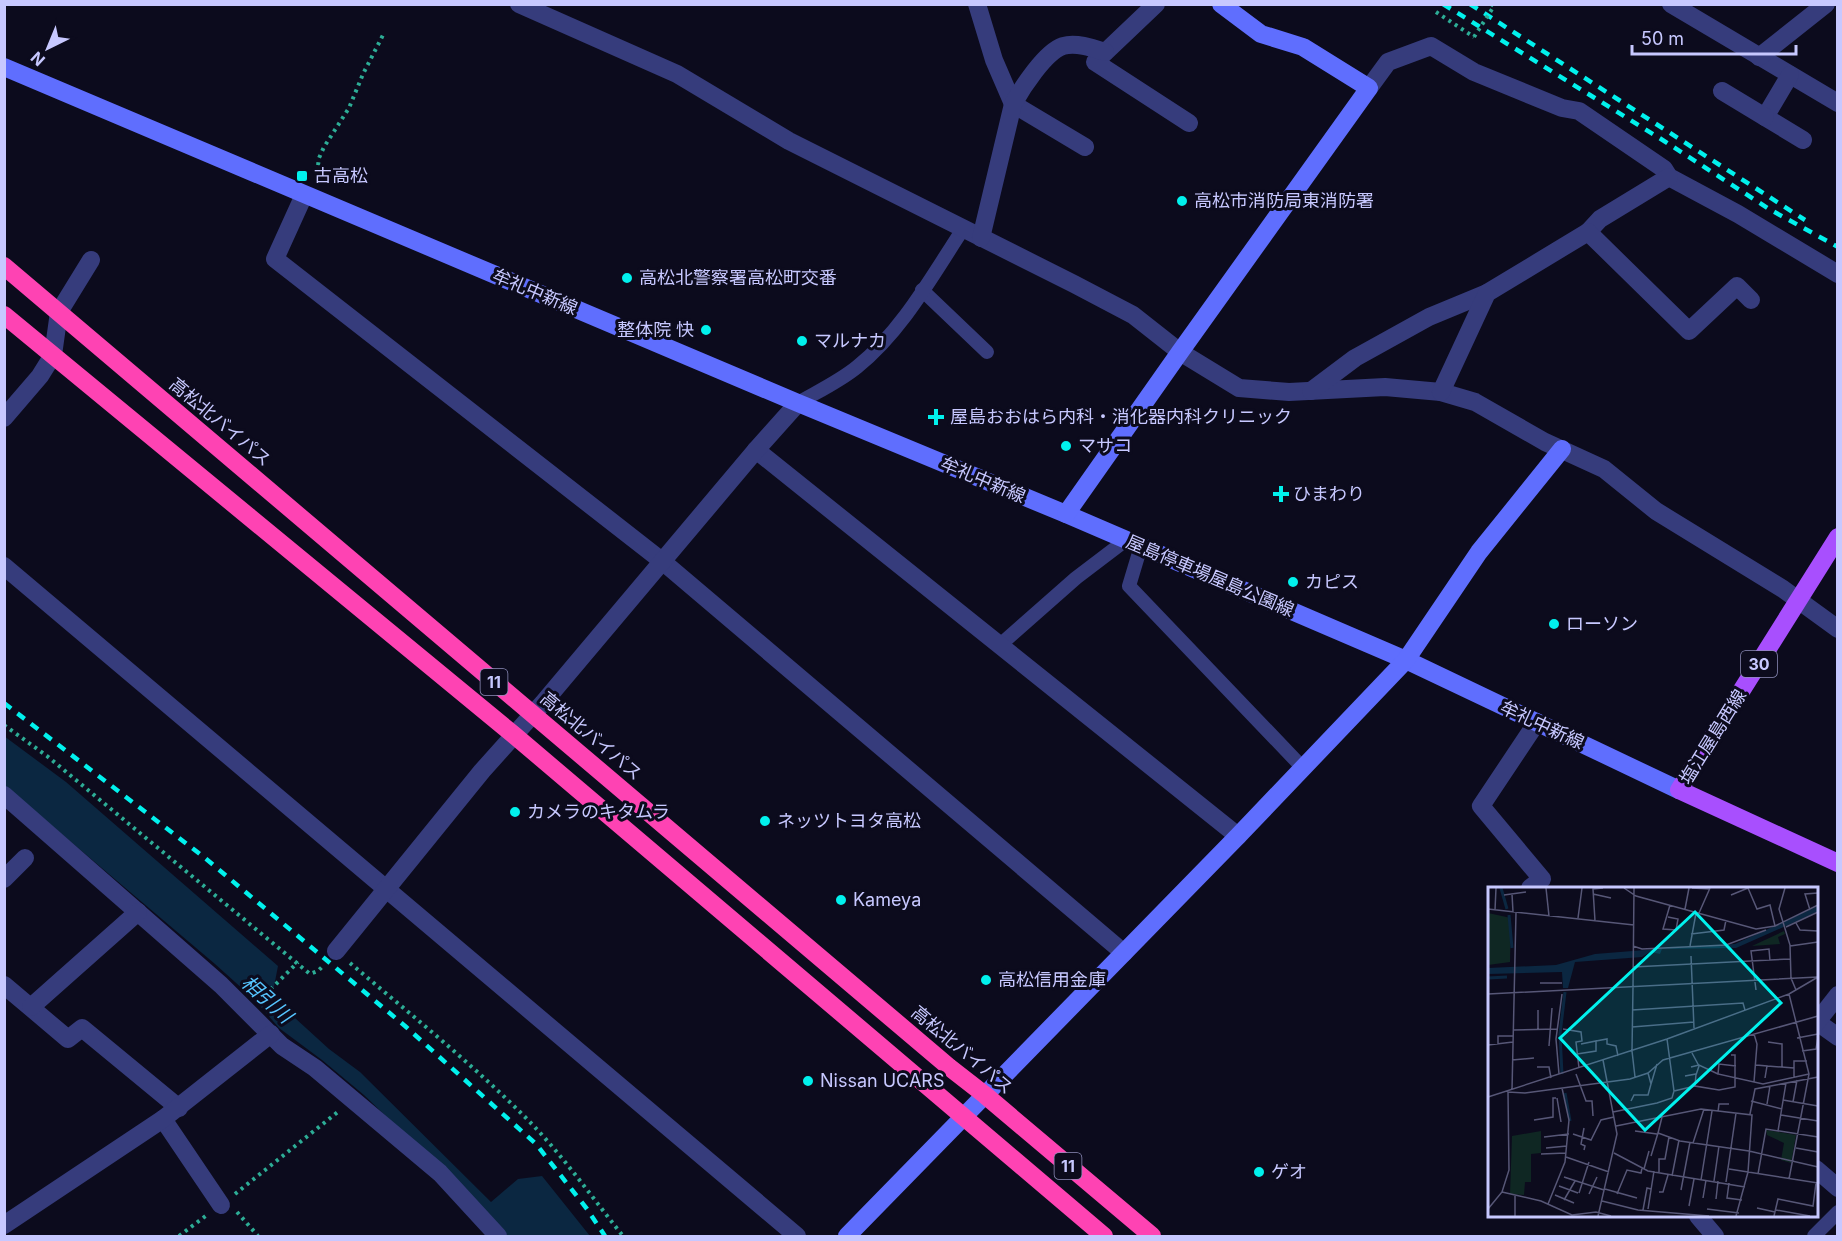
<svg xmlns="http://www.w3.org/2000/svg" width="1842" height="1241" viewBox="0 0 1842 1241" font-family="Inter,'Noto Sans JP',sans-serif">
<rect width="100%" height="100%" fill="#0c0b1d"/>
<!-- water -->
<polygon fill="#0b2741" points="4,736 66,782 278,966 272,997 329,1049 360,1072 491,1202 518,1179 542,1176 590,1236 506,1236 463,1191 364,1095 322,1060 279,1028 255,1000 215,964 5,786"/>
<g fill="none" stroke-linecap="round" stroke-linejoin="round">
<!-- path -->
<g stroke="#2dad96" stroke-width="4" stroke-dasharray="3 4.5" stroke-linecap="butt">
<polyline points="1491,4 1494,6"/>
<polyline points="1436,12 1474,37"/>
<polyline points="316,180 319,158 324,147 349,108 363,74 384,33"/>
<polyline points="4,725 47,756 310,974 318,971 324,965"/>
<path d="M350,963C409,1013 470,1062 525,1117C561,1153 591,1196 623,1236"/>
<polyline points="260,1000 298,962"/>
<polyline points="235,1194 339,1111"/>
<polyline points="237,1212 258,1236"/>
<polyline points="179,1236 207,1215"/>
</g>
<!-- lane -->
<g stroke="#363c7c" stroke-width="14">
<polyline points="922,290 987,352"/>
<path d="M798,403C817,392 840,381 857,367C902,331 932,276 963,229"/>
<polyline points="1141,546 1129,586 1303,768"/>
<polyline points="1000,645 1076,578 1126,540"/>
<polyline points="1814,1236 1838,1212"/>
</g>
<!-- street -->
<g stroke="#363c7c" stroke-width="18">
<polyline points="519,4 677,74 789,141 1074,284 1133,315 1180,352 1239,388 1289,392 1385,387 1441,392 1475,402 1545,442 1604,469 1656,511 1783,589 1838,629"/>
<polyline points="977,4 994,60 1013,104 1085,147"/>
<polyline points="1156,4 1095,62 1189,123"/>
<polyline points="1671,4 1838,103"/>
<polyline points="1759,57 1826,4"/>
<polyline points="1790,75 1765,117 1803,140"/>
<polyline points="1369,88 1388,62 1431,46 1474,72 1562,108 1579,111 1664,169 1669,177 1738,214 1838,274"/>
<polyline points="1722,91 1765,117"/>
<polyline points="304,195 275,259 662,561 1124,953"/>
<polyline points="1588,232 1600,219 1669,177"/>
<path d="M981,238L1013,104C1022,88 1045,52 1063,46C1076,42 1093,48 1105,52"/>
<polyline points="1311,391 1355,358 1429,317 1487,293"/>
<polyline points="1441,392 1487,293 1588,232 1689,331 1737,286 1751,300"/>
<polyline points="4,418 40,376 53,355 59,312 91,260"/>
<polyline points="756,450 1238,836"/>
<polyline points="4,566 797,1236"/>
<polyline points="4,795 221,985 282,1046 315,1068 440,1173 498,1236"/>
<polyline points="4,879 25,858"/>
<polyline points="1530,888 1542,879 1481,806 1537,722"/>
<polyline points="336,951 482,771 543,703 756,450 798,403"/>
<polyline points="4,985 68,1039 82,1028 179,1108"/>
<polyline points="31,1007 138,912"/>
<polyline points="1817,1022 1838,1037"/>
<polyline points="1816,1023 1838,995"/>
<polyline points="163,1119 221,1205"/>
<polyline points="1816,1169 1838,1188"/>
<polyline points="1698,1216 1715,1236"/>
<polyline points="4,1225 163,1119 271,1034"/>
</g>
<!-- secondary -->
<g stroke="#5f6efe" stroke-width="18">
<polyline points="4,67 798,403 1066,514 1406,660 1679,790"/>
<polyline points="1066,514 1180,352 1369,88 1303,47 1261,34 1221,4"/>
<polyline points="847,1236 1238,836 1406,660 1479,552 1562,449"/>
</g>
<!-- primary -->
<polyline stroke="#a84ffe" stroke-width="18" points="1838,537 1679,790 1838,863"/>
<!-- highway -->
<g stroke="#fe43b3" stroke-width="18">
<polyline points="4,266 949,1067 985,1095 1152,1236"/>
<polyline points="4,315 514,735 1104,1236"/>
</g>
<!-- rail -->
<g stroke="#01f1ed" stroke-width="4.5" stroke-dasharray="9 8" stroke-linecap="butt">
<polyline points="1443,4 1661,139 1769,209 1838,247"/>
<polyline points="1470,4 1805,220"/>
<polyline points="4,703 205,858 405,1026 536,1144 587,1209 605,1236"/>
</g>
<!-- path-bridge -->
<polyline stroke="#2dad96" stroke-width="4" stroke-dasharray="3 4.5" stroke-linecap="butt" points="1474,37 1494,6"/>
</g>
<!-- markers -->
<g fill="#01f1ed" stroke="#0c0b1d" stroke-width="2">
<rect x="296" y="170" width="12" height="12" rx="3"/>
<circle cx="1182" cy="201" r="6"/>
<circle cx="627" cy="278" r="6"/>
<circle cx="706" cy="330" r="6"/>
<circle cx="802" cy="341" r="6"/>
<path d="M933 408h6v6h6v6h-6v6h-6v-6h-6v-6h6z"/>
<circle cx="1066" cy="446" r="6"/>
<path d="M1278 485h6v6h6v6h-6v6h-6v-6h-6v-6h6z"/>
<circle cx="1293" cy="582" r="6"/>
<circle cx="1554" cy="624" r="6"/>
<circle cx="515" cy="812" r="6"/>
<circle cx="765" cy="821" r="6"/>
<circle cx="841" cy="900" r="6"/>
<circle cx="986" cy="980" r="6"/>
<circle cx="808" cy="1081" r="6"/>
<circle cx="1259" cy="1172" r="6"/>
</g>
<g text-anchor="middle" stroke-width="6" stroke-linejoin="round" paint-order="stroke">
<!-- shield labels -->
<g fill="#0c0b1d" stroke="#8f8fbb" stroke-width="1.5">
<rect x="1741" y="651" width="36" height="26" rx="4.5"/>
<rect x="480.5" y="669" width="27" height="26" rx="4.5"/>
<rect x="1054.5" y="1153" width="27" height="26" rx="4.5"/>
</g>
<g font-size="16" font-weight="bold" fill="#c7c8ff">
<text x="1759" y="670">30</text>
<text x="494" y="688">11</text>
<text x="1068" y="1172">11</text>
</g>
<!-- poi labels -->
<g font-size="18" fill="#c7c8ff" stroke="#0c0b1d" text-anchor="start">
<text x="314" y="182">古高松</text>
<text x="1194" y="207">高松市消防局東消防署</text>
<text x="639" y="284">高松北警察署高松町交番</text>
<text x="694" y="336" text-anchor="end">整体院 快</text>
<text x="814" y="347">マルナカ</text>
<text x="950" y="423">屋島おおはら内科・消化器内科クリニック</text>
<text x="1078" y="452">マサコ</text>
<text x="1293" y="500">ひまわり</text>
<text x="1305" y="588">カピス</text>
<text x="1566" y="630">ローソン</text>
<text x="527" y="818">カメラのキタムラ</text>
<text x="777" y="827">ネッツトヨタ高松</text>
<text x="853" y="906">Kameya</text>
<text x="998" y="986">高松信用金庫</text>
<text x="820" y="1087">Nissan UCARS</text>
<text x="1271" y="1178">ゲオ</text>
</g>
<!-- street labels -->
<g font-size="18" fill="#c7c8ff" stroke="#0c0b1d">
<text transform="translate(535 292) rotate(23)" y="6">牟礼中新線</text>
<text transform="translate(220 422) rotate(40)" y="6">高松北バイパス</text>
<text transform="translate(983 480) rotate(23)" y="6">牟礼中新線</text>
<text transform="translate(1210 576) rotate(23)" y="6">屋島停車場屋島公園線</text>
<text transform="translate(1542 725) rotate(25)" y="6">牟礼中新線</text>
<text transform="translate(591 736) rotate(40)" y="6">高松北バイパス</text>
<text transform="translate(1713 737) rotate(-58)" y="6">塩江屋島西線</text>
<text transform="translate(962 1050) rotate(40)" y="6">高松北バイパス</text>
</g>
<!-- water labels -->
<g font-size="20" font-style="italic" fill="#56c4fe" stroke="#0c0b1d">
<text transform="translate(267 999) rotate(42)" y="7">相引川</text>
</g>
</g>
<!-- overview -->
<g transform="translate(1488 887)">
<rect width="330" height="330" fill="#0c0b1d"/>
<path d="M0,26L23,31L22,75L0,78ZM296,44L297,47L290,50L292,57L264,59ZM278,243L308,248L303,276L293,273L296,256L279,248ZM53,244V266L43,267V295H37L36,308L22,307L24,249Z" fill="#0f2723"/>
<path d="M330,19V24L318,30L248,61L174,62L172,67L162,65L154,70L87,75L80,101H75L74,85L0,87V81L68,78L107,67L157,63L247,57Z" fill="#0b2741"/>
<path fill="none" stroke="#0b2741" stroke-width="3" d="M13,1L19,22M21,28L24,61M0,91L19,90M74,187L72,147L77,105M77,206L82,234"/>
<path fill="none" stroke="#575777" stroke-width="1.5" d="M58,1L61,29M136,1L148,9L268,42L287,39L330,18M204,1L222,2M260,1L269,22L282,18L287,39M297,1L291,22L302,58L303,91L308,103M24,7L25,25M105,7L123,11M16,8L38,5M243,8L260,1M0,22L146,38M197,22L201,1M7,23L8,1M322,23L317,7L330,6M211,26L222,1M180,30L190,32L188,43L175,42L182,18M90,31L94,1M107,34L105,2L115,1M308,36L312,43L330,44M298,40L330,25M203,47L236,43L238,33M145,59L154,62L238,58L278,43M202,59L208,26M302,59L330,55M203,69L206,141M145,80L302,72M52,96H74M145,100L146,1M268,103L263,64L281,62L282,74M0,107L330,90M301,107L321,187L301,292M144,123L255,116L257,123M144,140L206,135M50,142V123M75,142L93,145L94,154L88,155L91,181M25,143L69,142M266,147L269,157L266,195M309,151L330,147M179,152L186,204L207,199M108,154L119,152V157L128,159L130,169M280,155L294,157V180M10,157V149H25M0,158L25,155M61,159L64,121M144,164L147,190M144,164L145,100M314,164L328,162L330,150M204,166L211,179L208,188M89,167L108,164V154L93,157M24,173L46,171M268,178L279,179L277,191M248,179L231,177L230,187L275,197L321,187M279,179L306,181M49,180H61L63,191M203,180L211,178L230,187M71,187L68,152L74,107M88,187L98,214H104L105,229M197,189L208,187L207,199L231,203L247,200V168H243M306,190V174H319M163,197L169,177M24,203L28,25M0,210L179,152L301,107L330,90M69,211L73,235M295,213L330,219M143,214L146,208H160L163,197L160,186M263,214L294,222M305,215L309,193M279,217L282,199M125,225L169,216L184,211L186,204M230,225L231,217H241M262,227L267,202L330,190M293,228L330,234M174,230L170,246L192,254L261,264L330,280M46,233L65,230V211H68M128,239L213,222L264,228L260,285L248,329M96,241L93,257L97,259L96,263M147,244L169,247M290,244L298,196M85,247L103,253L113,233L126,230M56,250L81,247M205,256L216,222M58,261L79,259M308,261L330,265M126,266L160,284L257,300M53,267L78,266M163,269L170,246M78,270L121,285M156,282L161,264M241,282L330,296M171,285V272H177L181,250M270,287L278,242L330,250M184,289L191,253M76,290L116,303M213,293L224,224M226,294L231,259M238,295L248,226M241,296L239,311L254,313M71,299L90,306M117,302L149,311M193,303L202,255M14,305L53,314L84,328L108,325L123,329M171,305H175L180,288M91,306L101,275M101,307L109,290M129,307L139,283L153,286L154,281M67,308L86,316M215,311L218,293M228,312L230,294M76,313L87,294M114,314L150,323L221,329M60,317L77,275L81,233L74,201M201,319L206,292M269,321L287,325M0,322L14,305L21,283L20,205L37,206L142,192L160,186L175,173L330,129M160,322L166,284M219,322L251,326M155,323L159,301L163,302M288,323L322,329M27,329V309M110,329L129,247L115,173M286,329L290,312L325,319L328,296"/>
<path fill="#01f1ed" fill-opacity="0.15" stroke="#01f1ed" stroke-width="3" d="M207,25L293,116L157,243L72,151Z"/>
<rect width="330" height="330" fill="none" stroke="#c7c8ff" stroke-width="3"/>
</g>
<!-- border -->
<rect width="1842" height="1241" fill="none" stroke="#c7c8ff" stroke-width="12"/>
<!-- north arrow -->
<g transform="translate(48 48) rotate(223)" stroke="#0c0b1d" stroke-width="4.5" paint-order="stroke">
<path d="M0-4.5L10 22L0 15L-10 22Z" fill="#c7c8ff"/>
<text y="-9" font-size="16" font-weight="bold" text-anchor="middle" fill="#c7c8ff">N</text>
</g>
<!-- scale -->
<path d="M1632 45v9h164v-9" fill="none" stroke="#c7c8ff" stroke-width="3"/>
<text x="1641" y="45" font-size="18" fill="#c7c8ff" stroke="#0c0b1d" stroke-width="4.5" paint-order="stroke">50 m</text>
</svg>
